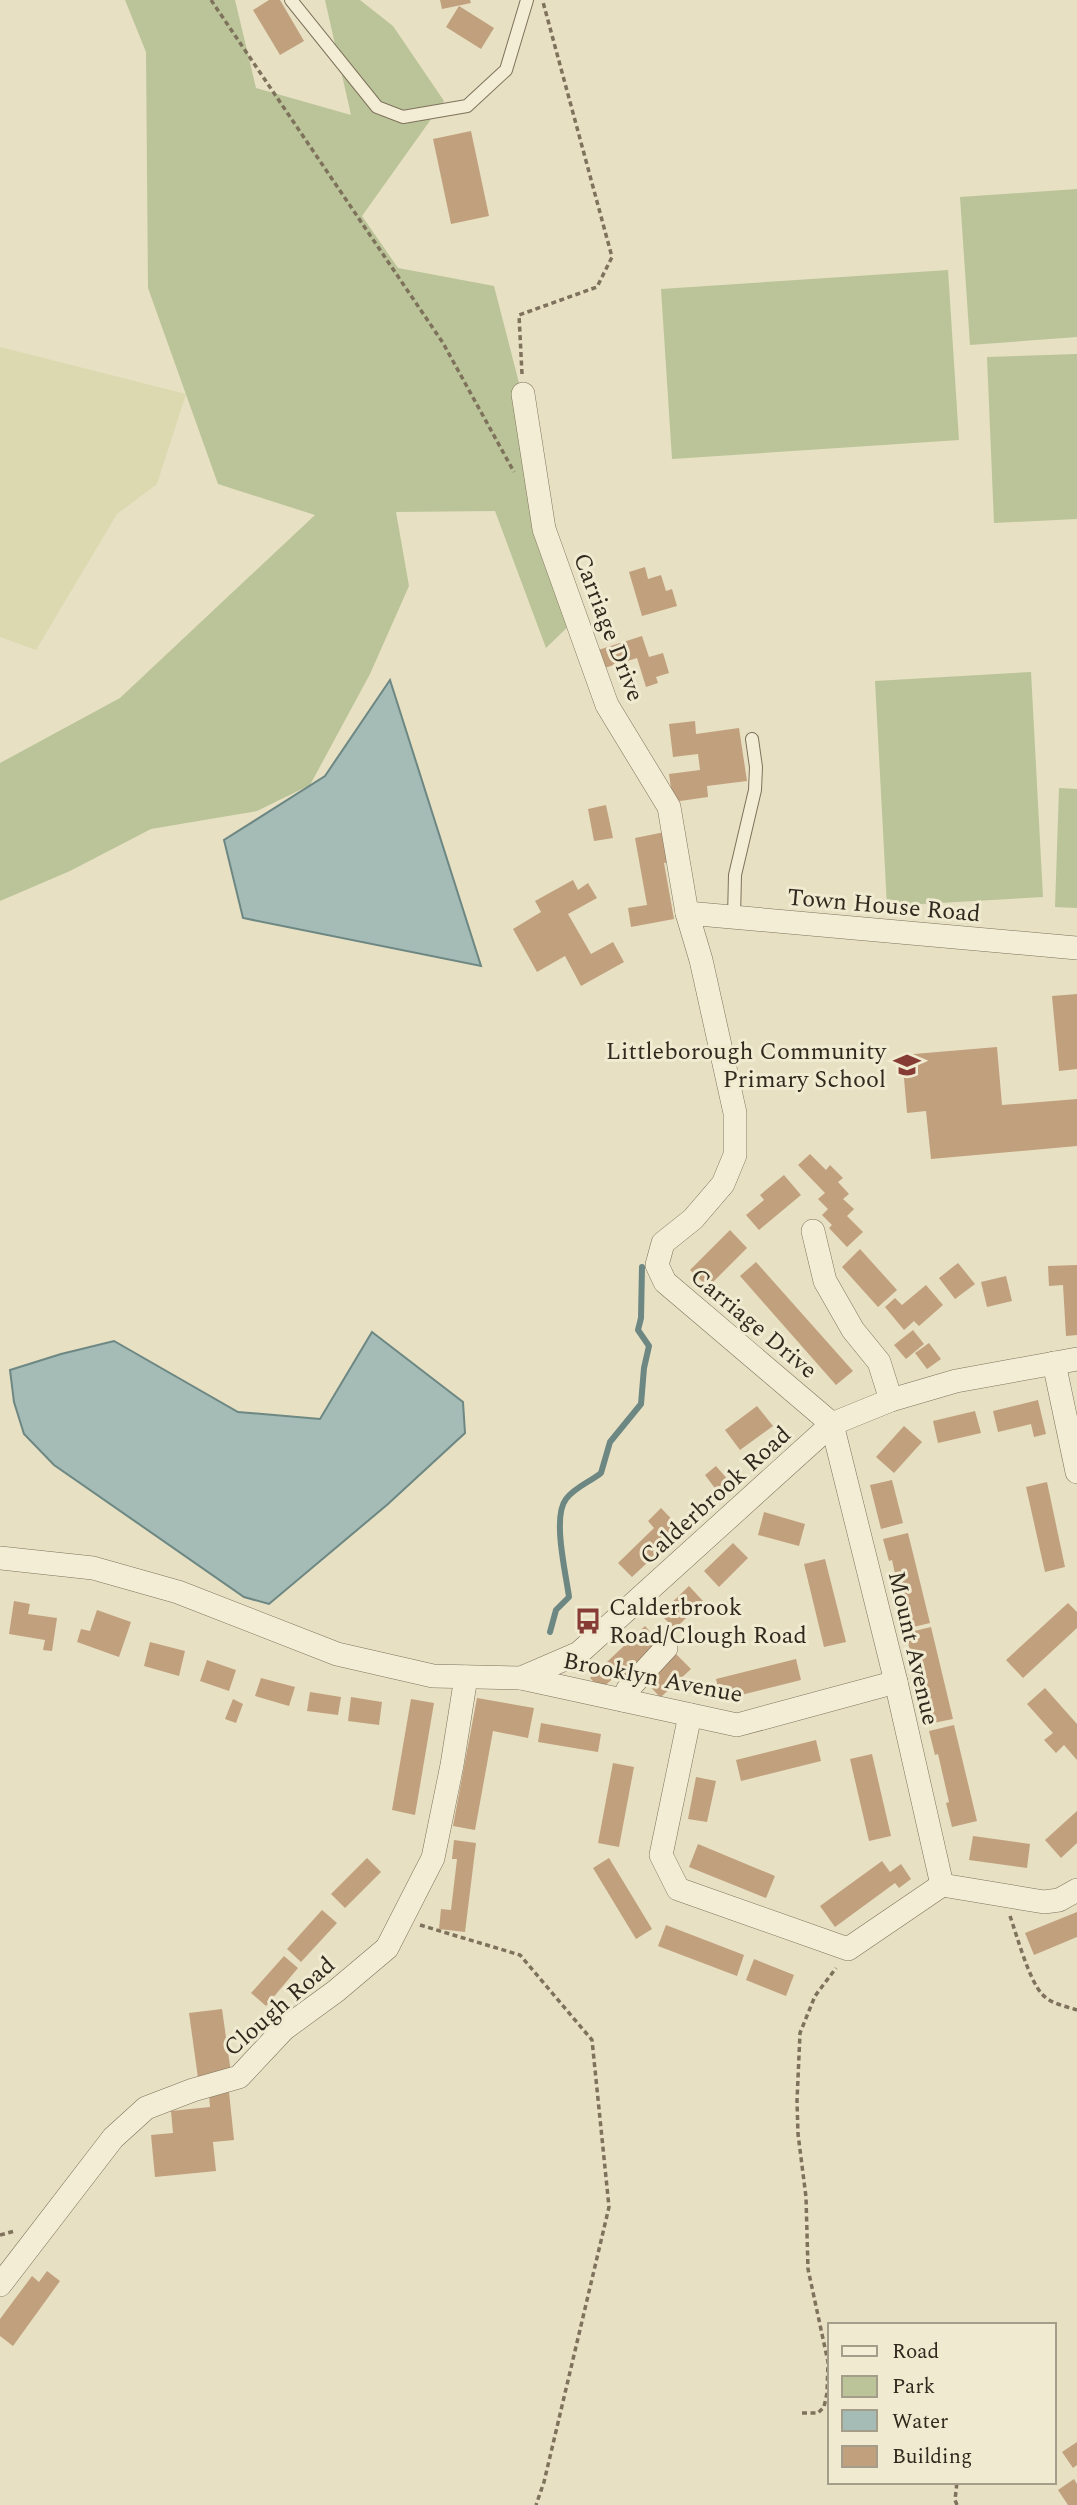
<svg xmlns="http://www.w3.org/2000/svg" width="1077" height="2505" viewBox="0 0 1077 2505" font-family="Spectral,serif">
<rect width="100%" height="100%" fill="#e7e0c3"/>
<!-- farmland -->
<polygon fill="#dcd9b1" points="0,347 186,394 157,484 117,514 36,650 0,637"/>
<!-- green -->
<g fill="#bac498">
<polygon points="125,0 235,0 256,88 351,115 325,0 360,0 393,26 444,101 362,216 398,268 494,286 579,616 546,648 495,511 396,512 409,586 370,674 310,785 257,811 151,829 70,871 0,901 0,763 120,698 315,515 218,484 148,288 146,52"/>
<polygon points="1077,189 1077,337 970,345 960,197"/>
<polygon points="948,270 959,440 672,459 661,289"/>
<polygon points="1077,354 1077,519 994,523 987,357"/>
<polygon points="1031,672 1043,897 887,906 875,681"/>
<polygon points="1059,788 1077,789 1077,908 1055,907"/>
</g>
<!-- water -->
<g fill="#a4bbb6" stroke="#6d8783" stroke-width="2">
<polygon points="390,680 481,966 243,918 224,840 325,776"/>
<polygon points="372,1332 463,1402 465,1433 388,1504 269,1604 244,1597 54,1465 24,1434 14,1402 10,1370 61,1354 114,1341 238,1412 320,1419"/>
</g>
<g fill="none" stroke-linecap="round" stroke-linejoin="round">
<!-- stream -->
<path stroke="#6d8783" stroke-width="6" d="M550,1632L556,1610L569,1597C566,1574 552,1517 566,1499C575,1487 590,1482 601,1473L610,1442L641,1404L644,1368L649,1346L638,1330L641,1318L642,1267"/>
</g>
<!-- building -->
<g fill="#c1a07d">
<polygon points="269,0 280,0 304,41 280,55 253,10"/>
<polygon points="440,0 470,0 471,3 442,9"/>
<polygon points="459,6 494,28 481,49 446,27"/>
<polygon points="471,131 489,216 451,224 433,139"/>
<polygon points="645,567 648,579 661,575 666,591 672,589 677,606 642,616 629,572"/>
<polygon points="642,636 649,657 663,653 669,673 656,677 658,683 646,687 637,658 601,669 595,651"/>
<polygon points="695,721 696,734 739,728 747,781 707,786 708,797 673,802 669,774 700,770 698,754 673,757 669,724"/>
<polygon points="606,805 613,838 594,841 588,809"/>
<polygon points="665,832 671,862 664,863 674,919 631,927 628,908 647,905 635,838"/>
<polygon points="573,880 578,890 588,883 597,898 568,914 591,954 613,942 624,962 581,986 565,956 537,972 513,929 541,912 535,901"/>
<polygon points="1077,994 1077,1069 1059,1071 1052,996"/>
<polygon points="997,1047 1002,1105 1077,1099 1077,1146 931,1159 926,1111 907,1113 902,1055"/>
<polygon points="810,1154 826,1170 830,1165 843,1178 838,1182 849,1194 843,1199 854,1209 847,1216 863,1232 847,1247 829,1228 832,1225 822,1215 828,1209 818,1199 825,1193 798,1165"/>
<polygon points="784,1175 801,1195 759,1230 746,1215 764,1200 760,1195"/>
<polygon points="730,1230 747,1248 708,1287 690,1270"/>
<polygon points="860,1249 897,1290 878,1307 842,1267"/>
<polygon points="756,1262 853,1371 836,1385 740,1276"/>
<polygon points="958,1263 975,1284 955,1299 939,1278"/>
<polygon points="1077,1265 1077,1335 1066,1336 1063,1285 1049,1286 1048,1266"/>
<polygon points="1006,1276 1012,1301 987,1307 981,1282"/>
<polygon points="926,1285 943,1305 919,1326 914,1321 904,1330 885,1307 895,1298 902,1305"/>
<polygon points="913,1330 924,1344 906,1359 894,1345"/>
<polygon points="929,1343 941,1359 927,1369 915,1353"/>
<polygon points="1038,1400 1046,1434 1034,1437 1031,1424 998,1432 993,1411"/>
<polygon points="757,1406 773,1426 740,1450 725,1430"/>
<polygon points="975,1411 981,1433 938,1443 933,1421"/>
<polygon points="904,1426 922,1442 894,1473 876,1457"/>
<polygon points="716,1466 729,1481 717,1491 705,1475"/>
<polygon points="892,1480 903,1523 881,1529 870,1485"/>
<polygon points="1047,1482 1065,1567 1045,1572 1026,1487"/>
<polygon points="661,1508 682,1530 632,1577 618,1563 654,1528 648,1521"/>
<polygon points="764,1512 805,1524 799,1546 758,1535"/>
<polygon points="908,1533 930,1623 905,1629 900,1606 902,1606 892,1560 889,1561 883,1539"/>
<polygon points="733,1543 748,1558 719,1587 704,1571"/>
<polygon points="825,1559 846,1642 824,1647 804,1564"/>
<polygon points="689,1586 703,1601 675,1629 660,1614"/>
<polygon points="14,1601 30,1604 28,1614 57,1618 52,1651 43,1650 45,1640 9,1634"/>
<polygon points="1068,1603 1077,1612 1077,1628 1023,1678 1006,1660"/>
<polygon points="97,1610 131,1622 119,1657 77,1642 81,1629 90,1631"/>
<polygon points="645,1626 663,1646 624,1682 617,1675 601,1689 590,1678"/>
<polygon points="931,1627 953,1719 928,1724 922,1701 925,1701 914,1655 911,1655 906,1633"/>
<polygon points="150,1642 185,1651 179,1676 144,1666"/>
<polygon points="676,1654 691,1669 662,1696 659,1696 646,1682"/>
<polygon points="796,1659 801,1680 721,1700 716,1679"/>
<polygon points="207,1660 236,1670 229,1691 200,1681"/>
<polygon points="261,1678 295,1687 289,1706 255,1696"/>
<polygon points="1045,1688 1077,1724 1077,1760 1064,1745 1056,1753 1044,1740 1053,1733 1027,1704"/>
<polygon points="310,1692 341,1697 338,1715 307,1711"/>
<polygon points="351,1697 382,1702 379,1725 348,1721"/>
<polygon points="477,1698 534,1708 528,1738 493,1731 475,1830 453,1826"/>
<polygon points="233,1699 243,1704 236,1723 225,1719"/>
<polygon points="411,1699 434,1703 415,1815 392,1810"/>
<polygon points="541,1723 601,1734 598,1752 538,1742"/>
<polygon points="954,1725 977,1821 952,1827 946,1803 949,1802 938,1754 935,1755 929,1731"/>
<polygon points="816,1740 821,1761 741,1781 736,1760"/>
<polygon points="872,1754 891,1836 869,1841 850,1759"/>
<polygon points="613,1763 634,1767 619,1847 598,1843"/>
<polygon points="696,1777 716,1781 707,1822 688,1819"/>
<polygon points="1077,1811 1077,1843 1061,1858 1045,1840"/>
<polygon points="973,1836 1030,1844 1027,1868 969,1860"/>
<polygon points="454,1840 476,1843 465,1932 439,1929 441,1909 451,1910 457,1859 452,1859"/>
<polygon points="698,1844 775,1876 766,1898 689,1867"/>
<polygon points="367,1858 381,1872 345,1908 331,1894"/>
<polygon points="609,1858 652,1929 636,1939 593,1868"/>
<polygon points="882,1861 890,1872 901,1864 911,1879 899,1888 895,1883 835,1927 820,1906"/>
<polygon points="322,1910 337,1923 301,1962 287,1949"/>
<polygon points="1077,1912 1077,1937 1034,1955 1025,1933"/>
<polygon points="666,1925 744,1955 737,1976 658,1946"/>
<polygon points="284,1956 298,1968 266,2006 251,1993"/>
<polygon points="754,1959 794,1975 786,1996 746,1980"/>
<polygon points="222,2009 231,2073 198,2078 189,2013"/>
<polygon points="229,2092 234,2140 213,2142 216,2171 155,2177 151,2135 173,2133 171,2111 210,2107 209,2094"/>
<polygon points="47,2271 60,2281 13,2346 0,2336 0,2319 32,2276 39,2282"/>
<polygon points="1077,2442 1077,2465 1073,2468 1062,2452"/>
<polygon points="1074,2479 1077,2484 1077,2505 1068,2505 1058,2490"/>
</g>
<g fill="none" stroke-linecap="round" stroke-linejoin="round">
<!-- lane casing -->
<g stroke="#7f725c" stroke-width="14">
<g id="lane">
<polyline points="291,0 377,107 403,117 467,106 506,70 527,0"/>
<polyline points="734,918 735,875 755,790 756,767 752,739"/>
</g>
</g>
<!-- street casing -->
<g stroke="#7f725c" stroke-width="24">
<g id="street">
<polyline points="523,394 544,529 607,705 669,807 687,913 701,960 735,1113 735,1155 723,1184 693,1219 663,1243 657,1265 665,1282 832,1424"/>
<polyline points="687,913 1077,948"/>
<polyline points="813,1231 825,1281 853,1330 879,1362 891,1400"/>
<polyline points="1054,1363 1077,1472"/>
<polyline points="832,1424 896,1682 942,1885"/>
<polyline points="0,1558 93,1568 178,1592 337,1654 433,1676 521,1678 579,1653 832,1424 891,1400 956,1381 1077,1359"/>
<polyline points="521,1678 737,1725 896,1682"/>
<polyline points="623,1700 628,1689 666,1648"/>
<polyline points="690,1715 661,1855 678,1889 848,1949 942,1885"/>
<polyline points="942,1885 1044,1902 1059,1900 1077,1890"/>
<polyline points="0,2285 113,2138 146,2108 193,2090 239,2077 284,2029 336,1991 387,1948 433,1858 452,1765 466,1677"/>
</g>
</g>
<!-- path -->
<g stroke="#7f725c" stroke-width="3.5" stroke-dasharray="5 3.5" stroke-linecap="butt">
<polyline points="211,0 443,343 514,472"/>
<polyline points="522,374 519,315 597,287 612,257 543,2"/>
<path d="M1010,1916C1017,1936 1029,1980 1042,1994C1051,2004 1065,2006 1077,2010"/>
<polyline points="420,1925 520,1955 592,2040 609,2207 544,2482 536,2505"/>
<polyline points="0,2235 15,2231"/>
<polyline points="802,2413 818,2413 824,2407 827,2393 828,2362 808,2269 806,2197 798,2134 797,2101 800,2033 815,1996 836,1968"/>
<polyline points="957,2505 955,2500 957,2482"/>
</g>
<!-- lane -->
<use href="#lane" stroke="#f3edd5" stroke-width="12"/>
<!-- street -->
<use href="#street" stroke="#f3edd5" stroke-width="23"/>
</g>
<!-- icons -->
<defs>
<g id="school-bare" transform="scale(2.1)"><path d="M0-5L7-2L0 1L-7-2ZM-4 1L0 2.5L4 1V4Q0 6-4 4Z" fill="#863c34" stroke="#f0ead1" stroke-width="2.5" paint-order="stroke"/></g>
<g id="bus-bare" transform="scale(2.1)"><path d="M-5-6H5V4H4V6H2V4H-2V6H-4V4H-5ZM-3.5-4V0h7V-4ZM-3.5 1.2v1.5H-2V1.2ZM2 1.2v1.5H3.5V1.2Z" fill="#863c34" stroke="#f0ead1" stroke-width="2.5" paint-order="stroke"/></g>
</defs>
<g fill-rule="evenodd">
<use href="#school-bare" x="907" y="1065"/>
<use href="#bus-bare" x="588" y="1621"/>
</g>
<g text-anchor="middle" stroke-width="6" stroke-linejoin="round" paint-order="stroke">
<!-- street labels -->
<g font-size="24" fill="#31291e" stroke="#f0ead1">
<text transform="translate(609 627) rotate(69)" y="8">Carriage Drive</text>
<text transform="translate(884 905) rotate(5)" y="8">Town House Road</text>
<text transform="translate(754 1323) rotate(40)" y="8">Carriage Drive</text>
<text transform="translate(715 1495) rotate(-42)" y="8">Calderbrook Road</text>
<text transform="translate(914 1648) rotate(77)" y="8">Mount Avenue</text>
<text transform="translate(653 1677) rotate(11)" y="8">Brooklyn Avenue</text>
<text transform="translate(279 2006) rotate(-41)" y="8">Clough Road</text>
</g>
<!-- poi labels -->
<g font-size="24" fill="#31291e" stroke="#f0ead1" text-anchor="end">
<text x="886" y="1059">Littleborough Community<tspan x="886" dy="28">Primary School</tspan></text>
<text x="609" y="1615" text-anchor="start">Calderbrook<tspan x="609" dy="28">Road/Clough Road</tspan></text>
</g>
</g>
<!-- legend -->
<rect x="828" y="2323" width="228" height="161" fill="#f0ead1" stroke="#a49d89" stroke-width="2"/>
<rect x="842" y="2346" width="35" height="10" fill="#f3edd5" stroke="#a49d89" stroke-width="2"/>
<text x="892" y="2358" font-size="21" fill="#31291e">Road</text>
<rect x="842" y="2376" width="35" height="21" fill="#bac498" stroke="#a49d89" stroke-width="2"/>
<text x="892" y="2393" font-size="21" fill="#31291e">Park</text>
<rect x="842" y="2410" width="35" height="21" fill="#a4bbb6" stroke="#a49d89" stroke-width="2"/>
<text x="892" y="2428" font-size="21" fill="#31291e">Water</text>
<rect x="842" y="2446" width="35" height="21" fill="#c1a07d" stroke="#a49d89" stroke-width="2"/>
<text x="892" y="2463" font-size="21" fill="#31291e">Building</text>
</svg>
